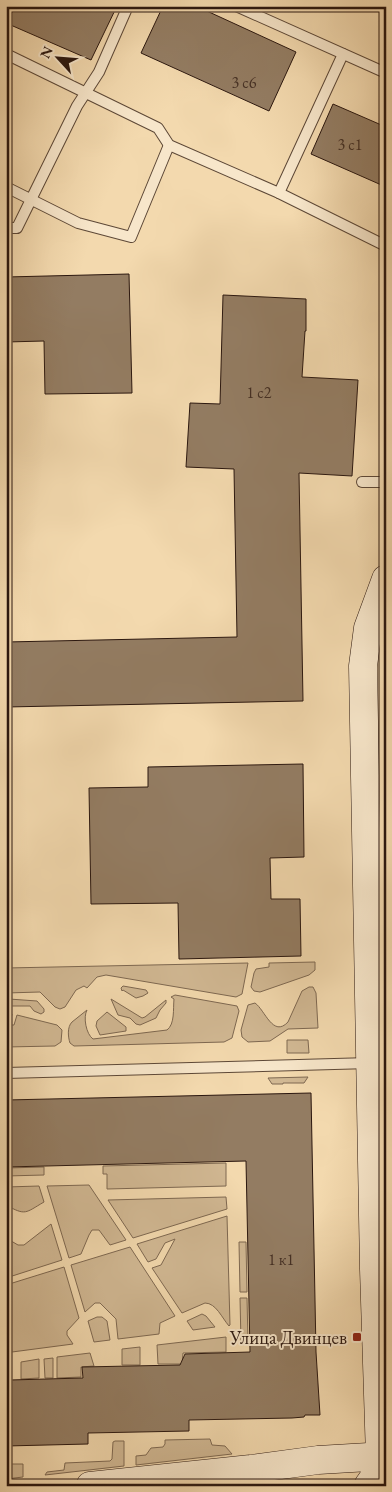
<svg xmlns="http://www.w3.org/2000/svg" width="392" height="1492" viewBox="0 0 392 1492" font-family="'EB Garamond',serif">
<rect width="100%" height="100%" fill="#f3d9ae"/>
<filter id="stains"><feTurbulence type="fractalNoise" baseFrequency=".004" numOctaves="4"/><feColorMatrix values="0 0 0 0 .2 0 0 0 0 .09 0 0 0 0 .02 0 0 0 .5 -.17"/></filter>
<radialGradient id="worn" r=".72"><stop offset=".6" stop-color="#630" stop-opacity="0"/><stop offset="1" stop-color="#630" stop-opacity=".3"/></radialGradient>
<!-- green -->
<g fill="#d1b893" stroke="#7e6851">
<polygon points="315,962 315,970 309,975 260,992 254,991 251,987 254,973 256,969 269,967 269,963"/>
<polygon points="248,963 242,994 236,997 106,975 97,977 87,988 84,986 76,990 65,1007 60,1009 55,1007 40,992 6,993 6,968"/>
<polygon points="123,986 146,990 148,993 143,996 136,998 123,990 122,991 121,988"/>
<path d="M309,987H313L316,993L318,1028L288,1029L270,1041L248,1042L242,1037L241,1030L248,1005L255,1003C265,1010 273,1038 288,1022L302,991Z"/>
<path d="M175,995L237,1006L239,1011L232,1038L224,1042L74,1046L70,1043C68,1037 67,1027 72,1022L87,1010C83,1017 86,1034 93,1039L167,1030C175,1024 173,1009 174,999L171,997Z"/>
<polygon points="9,999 37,1001 44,1009 44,1012 41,1014 34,1011 30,1006 9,1006 6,1002"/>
<polygon points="111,999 142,1018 145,1017 166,1000 166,1003 160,1010 156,1018 140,1025 136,1024 130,1018 118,1015"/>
<polygon points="6,1012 12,1014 10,1025 14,1025 17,1015 57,1025 62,1030 61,1042 55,1046 6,1047"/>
<polygon points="107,1012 126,1027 126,1031 100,1035 96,1026 97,1021"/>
<polygon points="287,1040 308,1040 309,1053 287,1053"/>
<polygon points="308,1077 304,1083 283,1083 283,1084 272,1084 268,1078"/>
<polygon points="226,1163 226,1186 107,1189 107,1174 103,1174 103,1166"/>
<polygon points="44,1167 44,1175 6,1176 6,1168"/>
<polygon points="89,1185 126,1240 110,1245 99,1230 92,1230 89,1235 81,1254 69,1258 47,1186"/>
<path d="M39,1186L44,1202C25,1213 26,1216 6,1205V1187Z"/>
<polygon points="226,1197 227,1209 133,1238 108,1200"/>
<path d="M227,1216L230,1325L229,1326C222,1318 216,1303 205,1303L182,1313L152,1268L161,1265L175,1239L165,1243L156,1259L148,1262L137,1244Z"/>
<polygon points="51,1224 62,1260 6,1278 6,1238 18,1245 24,1245"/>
<polygon points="239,1242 246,1242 247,1292 240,1292"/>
<polygon points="130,1247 175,1316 160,1323 159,1334 118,1339 116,1319 100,1303 95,1303 85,1312 71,1265"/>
<polygon points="64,1267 79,1318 67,1331 67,1335 73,1344 12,1352 9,1334 6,1330 6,1285"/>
<polygon points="240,1298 247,1298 248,1342 241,1343"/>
<polygon points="202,1314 206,1316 215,1327 193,1330 187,1321"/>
<polygon points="97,1317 102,1317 107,1321 110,1340 94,1342 88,1321"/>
<polygon points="226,1337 226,1352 183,1353 182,1364 158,1364 157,1345"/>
<polygon points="140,1347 140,1365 122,1365 122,1349"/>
<polygon points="90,1353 94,1366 81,1367 81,1377 57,1378 57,1357"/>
<polygon points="53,1358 53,1378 45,1378 44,1359"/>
<polygon points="39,1359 39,1378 21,1379 21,1362"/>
<polygon points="210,1439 212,1445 225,1446 232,1454 136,1465 136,1456 146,1455 151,1448 163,1447 165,1444 165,1440"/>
<polygon points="115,1441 124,1441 124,1466 45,1475 47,1472 64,1470 65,1463 110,1461 112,1459 113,1442"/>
<polygon points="6,1464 23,1464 23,1477 6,1479"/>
</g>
<!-- building -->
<g fill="#937c62" stroke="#2b170f">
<polygon points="6,6 117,6 91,60 6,23"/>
<polygon points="163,6 196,6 296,52 269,111 141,53"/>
<polygon points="333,104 386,127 386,187 311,154"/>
<polygon points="129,274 132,393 45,394 44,341 6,342 6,277"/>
<polygon points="223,295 306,299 306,331 305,331 302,377 358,380 352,476 299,473 303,701 6,707 6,642 237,637 234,469 186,467 190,403 220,404"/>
<polygon points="303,764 304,857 270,858 271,899 300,899 301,956 179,959 178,903 91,904 89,788 148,787 148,767"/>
<polygon points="311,1093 316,1352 320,1415 305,1415 304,1417 292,1418 189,1420 189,1431 88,1433 88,1444 6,1446 6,1390 10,1390 10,1380 83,1378 82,1367 180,1365 185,1354 250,1352 246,1161 6,1167 6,1100"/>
</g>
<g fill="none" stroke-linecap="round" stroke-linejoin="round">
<!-- lane casing -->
<g stroke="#5d4837" stroke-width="12">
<g id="lane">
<polyline points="236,6 386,73"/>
<polyline points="6,54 158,128 169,145 279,193 386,246"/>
<polyline points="6,187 78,223 131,237 169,145"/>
<polyline points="279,193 343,54"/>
<polyline points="6,228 17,228 77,106 99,72 128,6"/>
<polyline points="362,482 386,482"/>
<polyline points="6,1073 370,1063"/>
</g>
</g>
<!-- secondary casing -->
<g stroke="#2b170f" stroke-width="29">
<g id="secondary">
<polyline points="90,1486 251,1469 318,1460 386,1456"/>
<polyline points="368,1486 373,1479 380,1456 374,1269 363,666 368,628 386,579"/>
</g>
</g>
<!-- path -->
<polyline stroke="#2b170f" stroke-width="3" stroke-dasharray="1 2.5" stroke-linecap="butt" points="380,6 386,9"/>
<!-- lane -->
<use href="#lane" stroke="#f7e6ca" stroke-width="10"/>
<!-- secondary -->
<use href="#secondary" stroke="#f7e6ca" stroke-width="28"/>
</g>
<!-- markers -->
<rect fill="#8f2418" stroke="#f7e6ca" stroke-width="2" x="352" y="1332" width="10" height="10" rx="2.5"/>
<g text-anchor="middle" stroke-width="4" stroke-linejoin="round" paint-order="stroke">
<!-- number labels -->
<g font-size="16" fill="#453024">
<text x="244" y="88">3 с6</text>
<text x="350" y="150">3 с1</text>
<text x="259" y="398">1 с2</text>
<text x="281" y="1265">1 к1</text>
</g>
<!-- poi labels -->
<g font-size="19" fill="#2b170f" stroke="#f7e6ca" text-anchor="end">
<text x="347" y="1344">Улица Двинцев</text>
</g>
</g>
<!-- margin -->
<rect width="392" height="1492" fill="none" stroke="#f3d9ae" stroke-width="25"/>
<rect x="8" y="8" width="377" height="1477" fill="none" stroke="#2b170f" stroke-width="2.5"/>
<rect x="12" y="12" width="367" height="1467" fill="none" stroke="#2b170f"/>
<!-- north arrow -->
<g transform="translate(58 58) rotate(296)" stroke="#f7e6ca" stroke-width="4" paint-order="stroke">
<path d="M0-4L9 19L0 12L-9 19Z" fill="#2b170f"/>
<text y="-8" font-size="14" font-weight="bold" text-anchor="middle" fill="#2b170f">N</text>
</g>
<rect width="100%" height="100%" filter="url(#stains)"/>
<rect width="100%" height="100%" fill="url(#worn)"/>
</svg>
